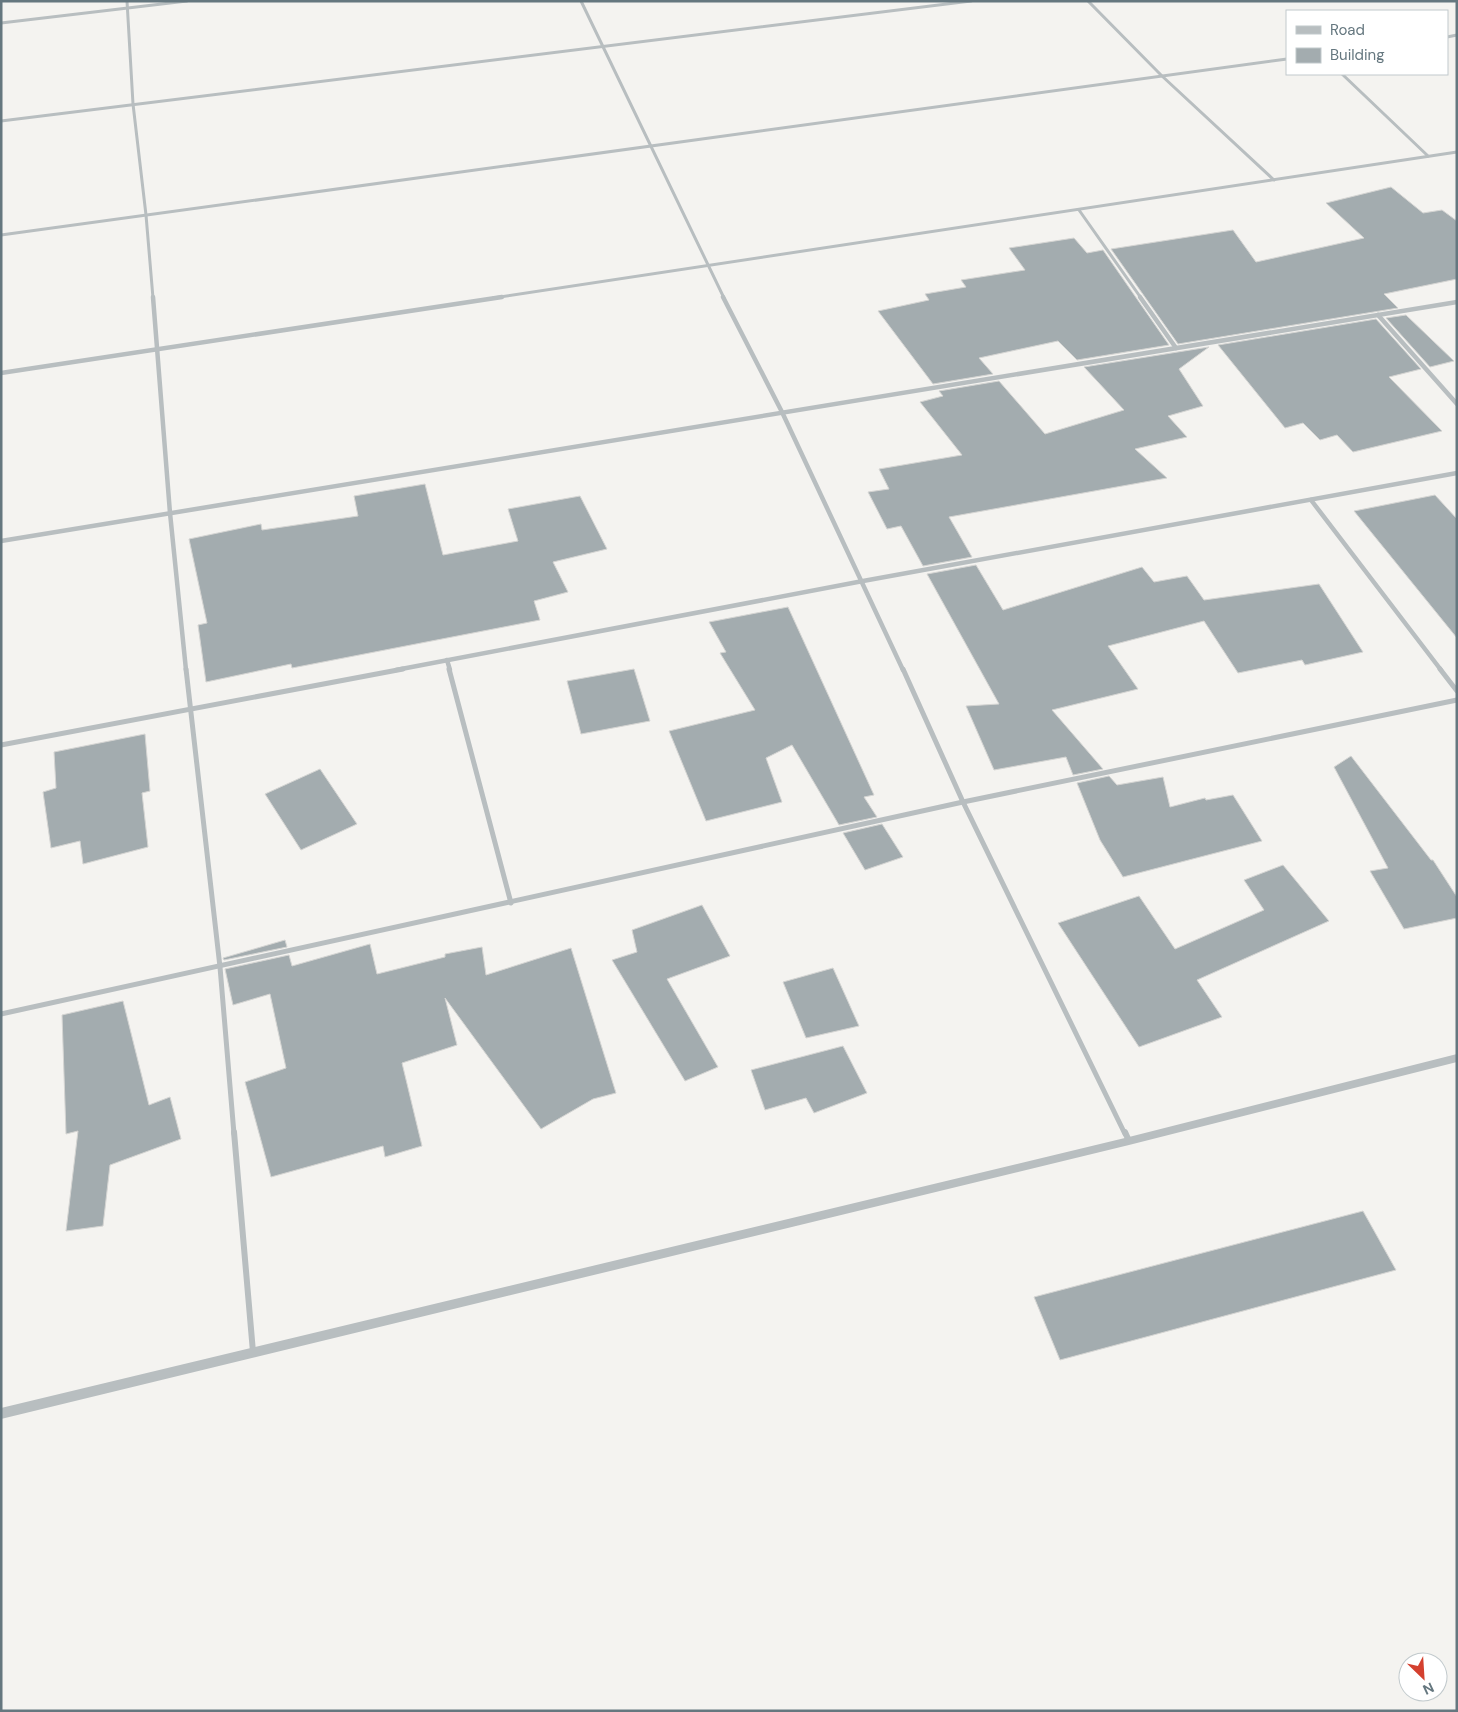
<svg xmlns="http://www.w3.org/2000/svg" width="1458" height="1712" viewBox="0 0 1458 1712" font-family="'DM Sans',sans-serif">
<rect width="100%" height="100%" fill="#f4f3f0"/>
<!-- building -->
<g fill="#a3acaf" stroke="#d5d5d3">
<polygon points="1391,187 1423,213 1442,210 1457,221 1457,279 1384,294 1398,308 1178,344 1111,249 1233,230 1256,262 1364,238 1326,203"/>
<polygon points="1074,238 1087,253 1103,250 1169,345 1077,360 1058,341 979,358 993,374 933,384 878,311 929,300 925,294 966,287 961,280 1025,270 1009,248"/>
<polygon points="1406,315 1454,361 1430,367 1386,318"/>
<polygon points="1376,319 1421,369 1389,377 1442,431 1353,452 1337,435 1320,440 1303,423 1285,428 1218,345"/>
<polygon points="1209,347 1179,369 1203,406 1168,416 1187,437 1135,449 1167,478 949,517 972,557 923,566 901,526 887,529 868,492 889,489 879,469 962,455 920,402 943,396 939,391 999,381 1045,434 1124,410 1084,367"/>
<polygon points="425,484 443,555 518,541 508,509 580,496 607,549 553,562 568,592 534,601 540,620 292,668 291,664 206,682 198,625 207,623 189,539 261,524 262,530 358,516 354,496"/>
<polygon points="1435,495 1457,519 1457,638 1354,511"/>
<polygon points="976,565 1003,610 1142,567 1154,582 1187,576 1204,600 1319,584 1363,652 1305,665 1302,660 1238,673 1204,621 1108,646 1138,689 1052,710 1103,769 1073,775 1066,757 994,770 966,706 999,704 927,574"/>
<polygon points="788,607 874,795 864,797 877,817 839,825 792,745 766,758 782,802 706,821 669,731 755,710 720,653 726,652 709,622"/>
<polygon points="634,669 650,721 581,734 567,681"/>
<polygon points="145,734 150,791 142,793 148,847 83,864 80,841 51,848 43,792 56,788 54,752"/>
<polygon points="1351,756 1431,860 1433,860 1457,897 1457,918 1404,929 1370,871 1388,868 1334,767"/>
<polygon points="320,769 357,824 301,850 265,794"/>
<polygon points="1109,776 1117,785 1163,777 1170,807 1205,798 1206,800 1233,795 1262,841 1123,877 1100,840 1077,783"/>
<polygon points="882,824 903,857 865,870 843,833"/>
<polygon points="1283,865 1329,921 1197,980 1222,1017 1139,1047 1058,923 1139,896 1175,949 1264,910 1244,880"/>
<polygon points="702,905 730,956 667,979 718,1067 685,1081 612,960 637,952 632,930"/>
<polygon points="285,940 287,947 224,960 223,958"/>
<polygon points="370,944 377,974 445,957 445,954 482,947 486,975 571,948 616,1093 593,1099 541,1129 445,998 457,1045 402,1063 422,1146 385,1157 383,1146 271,1177 245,1082 286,1068 270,994 233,1005 225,969 289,955 292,966"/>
<polygon points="833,968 859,1026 806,1038 783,982"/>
<polygon points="123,1001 149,1105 170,1097 181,1139 110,1165 103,1226 66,1231 78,1131 66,1134 62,1015"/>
<polygon points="843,1046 867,1093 814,1113 806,1098 765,1110 751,1070"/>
<polygon points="1363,1211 1396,1270 1060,1360 1034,1297"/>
</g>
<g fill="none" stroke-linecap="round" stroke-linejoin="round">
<!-- minor-far3 -->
<g stroke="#b8bec0" stroke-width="3">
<polyline points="127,1 133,104 146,215 153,298"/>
<polyline points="581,1 724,298"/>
<polyline points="1088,1 1162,76 1274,180"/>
<polyline points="1,23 187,1"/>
<polyline points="1447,37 1457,35"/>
<polyline points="1342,74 1428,156"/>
<polyline points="1,121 971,1"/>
<polyline points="1079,210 1141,298"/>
<polyline points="1,235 1287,59"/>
<polyline points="493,298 1457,152"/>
</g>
<!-- minor-far2 -->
<g stroke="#b8bec0" stroke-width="4.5">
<polyline points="153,297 170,513 186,670"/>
<polyline points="723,297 782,412 903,670"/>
<polyline points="1140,297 1176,348"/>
<polyline points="1378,315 1457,404"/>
<polyline points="1,373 502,297"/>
<polyline points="1311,500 1441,670"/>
<polyline points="1,541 1457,302"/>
<polyline points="447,660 450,670"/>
<polyline points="396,670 863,581 1457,473"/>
</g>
<!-- minor-far1 -->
<g stroke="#b8bec0" stroke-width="5">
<polyline points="186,669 220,967 234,1134"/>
<polyline points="449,669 511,903"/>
<polyline points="903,669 963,802 1125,1134"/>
<polyline points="1440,669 1457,691"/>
<polyline points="1,745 403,669"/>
<polyline points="1,1014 963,802 1457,700"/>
</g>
<!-- minor -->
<g stroke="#b8bec0" stroke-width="6">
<polyline points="234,1132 253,1352"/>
<polyline points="1125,1132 1129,1141"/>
</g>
<!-- tertiary -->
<polygon fill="#b8bec0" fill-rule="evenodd" points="1457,1054 1457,1062 1129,1145 1,1419 1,1408 1129,1137"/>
</g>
<!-- border -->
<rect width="1458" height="1712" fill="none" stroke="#65777f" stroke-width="5"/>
<!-- legend -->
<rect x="1286" y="10" width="162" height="65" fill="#ffffff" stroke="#c1c9cc"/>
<rect x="1296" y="26" width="25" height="8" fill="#b8bec0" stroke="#c1c9cc"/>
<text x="1330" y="35" font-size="15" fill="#65777f">Road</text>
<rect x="1296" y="48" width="25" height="15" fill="#a3acaf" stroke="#c1c9cc"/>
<text x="1330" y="60" font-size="15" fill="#65777f">Building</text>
<!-- north arrow -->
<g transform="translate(1423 1677) rotate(155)"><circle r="24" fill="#ffffff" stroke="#c1c9cc"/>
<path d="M0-4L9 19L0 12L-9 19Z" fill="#d4402f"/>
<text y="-8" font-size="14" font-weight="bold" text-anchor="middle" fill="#65777f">N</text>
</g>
</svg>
